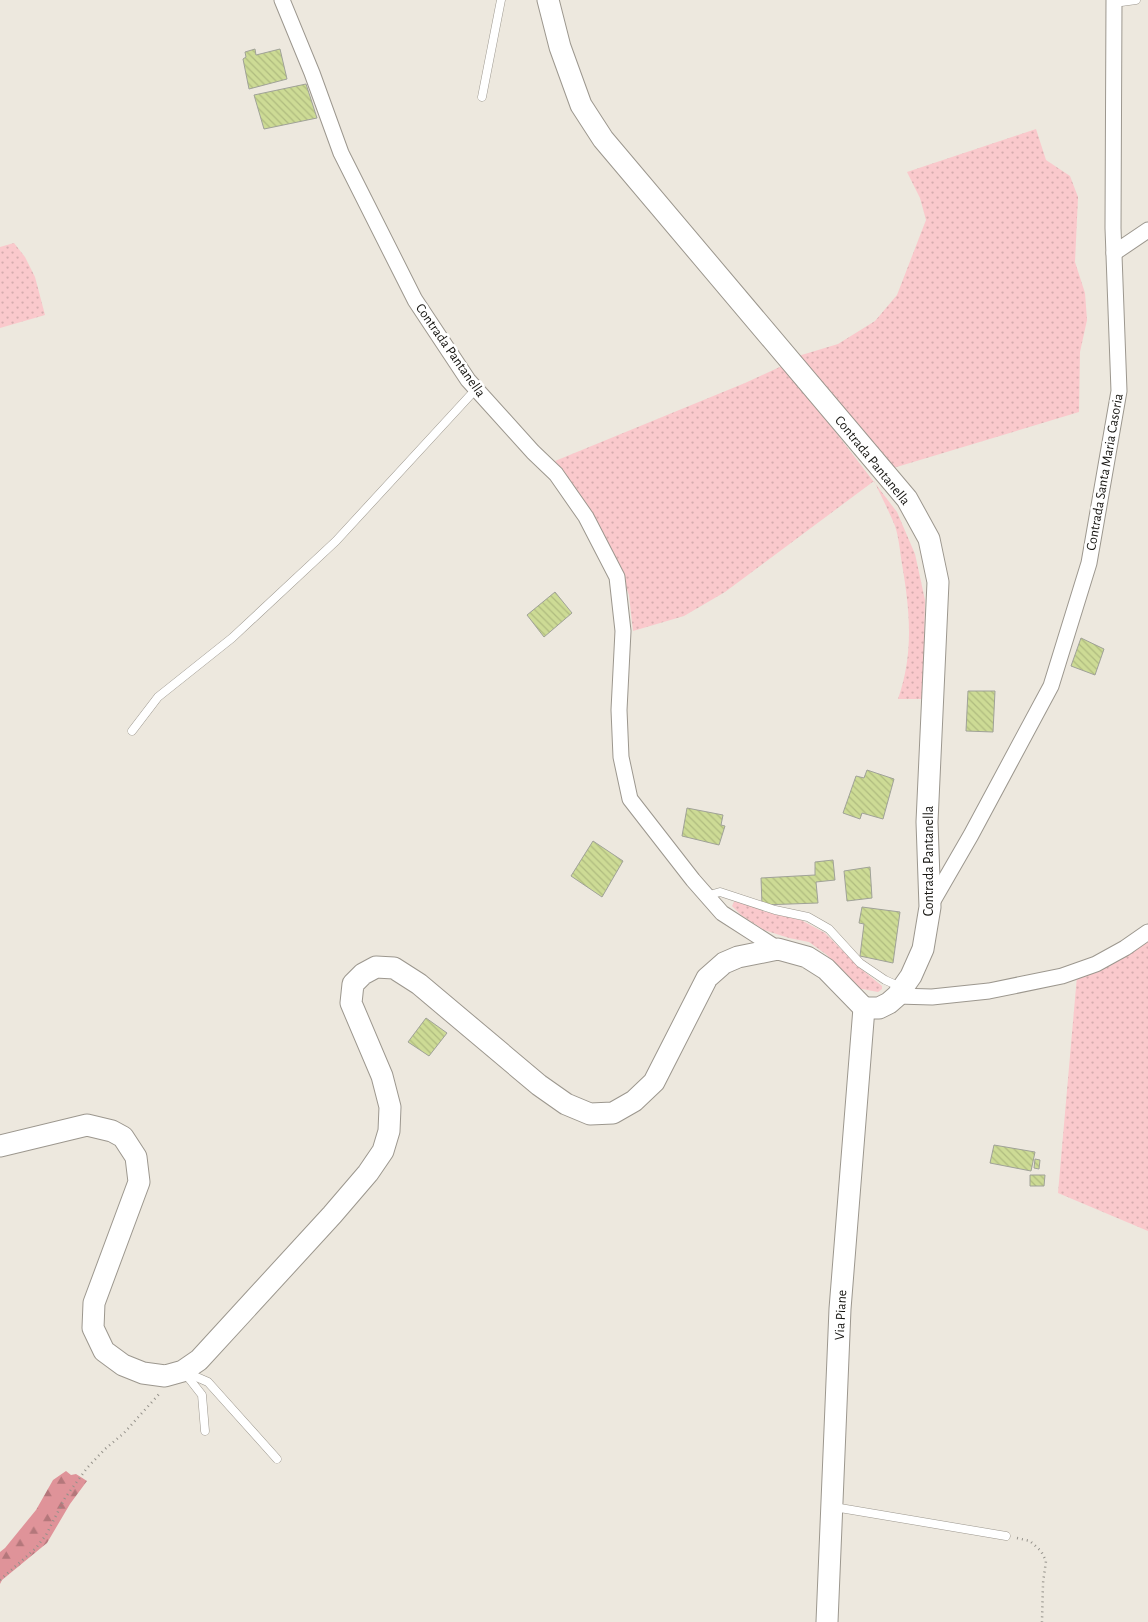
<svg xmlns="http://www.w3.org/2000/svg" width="1148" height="1622" viewBox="0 0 1148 1622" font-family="'Alegreya Sans',sans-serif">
<defs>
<pattern id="grass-dots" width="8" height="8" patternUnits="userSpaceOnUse" patternTransform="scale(1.25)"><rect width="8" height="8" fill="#fac9cc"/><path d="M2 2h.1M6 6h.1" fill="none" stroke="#d5acae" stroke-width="1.8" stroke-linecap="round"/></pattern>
<pattern id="forest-firs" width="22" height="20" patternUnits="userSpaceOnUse" patternTransform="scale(1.25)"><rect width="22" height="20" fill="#df9399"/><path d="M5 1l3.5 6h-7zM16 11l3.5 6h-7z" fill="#b4777b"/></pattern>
<pattern id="building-back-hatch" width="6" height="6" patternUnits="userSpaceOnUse" patternTransform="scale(1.25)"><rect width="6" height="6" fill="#cddb95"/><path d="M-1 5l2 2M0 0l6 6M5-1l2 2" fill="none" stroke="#afbb7f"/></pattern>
</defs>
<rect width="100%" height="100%" fill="#ede8de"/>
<!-- grass -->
<g fill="url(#grass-dots)">
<polygon points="1036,129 1046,160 1070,176 1078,197 1075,262 1085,293 1087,320 1080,352 1079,412 890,469 795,357 838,344 875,321 897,295 926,220 920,198 907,172"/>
<polygon points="14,243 25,257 35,277 45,315 0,328 0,247"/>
<path d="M784,365L897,512L915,554L925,600L923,699H898C914,653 910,611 902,564C900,552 899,538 895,526C889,511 881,496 874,481L725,592L684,616L633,631L629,595L614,554L579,497L555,461L745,383Z"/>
<polygon points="735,900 745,902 763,911 801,920 825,933 860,968 882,986 882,989 878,992 857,988 827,955 809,942 789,938 764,930 741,915 732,906"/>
<polygon points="1148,939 1148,1231 1058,1193 1077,976 1110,966"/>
</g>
<!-- forest -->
<polygon fill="url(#forest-firs)" points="66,1471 71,1475 76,1474 87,1481 70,1504 47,1543 2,1580 0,1584 0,1552 5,1548 36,1510 53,1480"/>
<!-- building -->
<g fill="url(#building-back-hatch)" stroke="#a0a298">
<polygon points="255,49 256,55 280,49 287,79 249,89 243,59 246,57 245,52"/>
<polygon points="306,84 317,118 264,129 254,95"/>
<polygon points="555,592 572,613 544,637 527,615"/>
<polygon points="1081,638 1104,649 1095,675 1071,666"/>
<polygon points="968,691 995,691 993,732 966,731"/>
<polygon points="867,770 894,779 883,819 862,813 860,819 843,813 856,776 864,778"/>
<polygon points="687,808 723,815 721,825 725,826 719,845 682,836"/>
<polygon points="593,841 623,861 602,897 571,876"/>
<polygon points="833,860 835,880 816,882 818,903 762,905 761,878 815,875 815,862"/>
<polygon points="870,867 872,898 847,901 844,871"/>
<polygon points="862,907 900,912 893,963 860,956 864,924 859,923"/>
<polygon points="426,1018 447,1033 429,1056 408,1042"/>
<polygon points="994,1145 1035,1152 1031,1171 990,1163"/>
<polygon points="1035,1159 1040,1160 1039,1169 1034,1168"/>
<polygon points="1030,1175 1045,1175 1044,1186 1030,1186"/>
</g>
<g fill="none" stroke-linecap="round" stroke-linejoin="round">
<!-- lane casing -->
<g stroke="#9c978e" stroke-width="9">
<g id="lane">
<polyline points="1114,3 1136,0"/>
<polyline points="482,97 501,0"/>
<polyline points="132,731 158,697 232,638 336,541 476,389"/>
<polyline points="706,896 720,892 775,910 808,917 829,929 860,963 885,980 901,987"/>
<polyline points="184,1372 202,1395 205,1431"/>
<polyline points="185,1372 208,1382 277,1459"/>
<polyline points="834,1507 1006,1536"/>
</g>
</g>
<!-- street casing -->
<g stroke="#9c978e" stroke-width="17">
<g id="street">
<polyline points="282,0 312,73 341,153 415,300 468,380 533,452 556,474 586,517 617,577 623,631 619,710 621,757 630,799 693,880 722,913 778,949"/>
<polyline points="1114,253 1148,230"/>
<polyline points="930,906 971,835 1051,686 1089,563 1119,391 1113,228 1114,0"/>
<polyline points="897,996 932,997 989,991 1062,976 1096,964 1125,948 1148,932"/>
</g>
</g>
<!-- secondary casing -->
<g stroke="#9c978e" stroke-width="23">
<g id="secondary">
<polyline points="548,0 560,47 581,105 603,139 907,499 929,539 938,582 927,822 930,907 923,949 911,976 897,996 889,1003 879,1008 864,1008"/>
<polyline points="0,1146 87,1125 112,1131 123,1137 136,1157 139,1182 94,1303 93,1328 104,1351 123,1365 143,1373 165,1376 183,1371 199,1360 332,1215 368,1173 383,1151 389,1131 390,1107 382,1076 351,1003 353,984 363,974 376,967 394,968 419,984 539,1085 566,1104 590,1114 613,1113 634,1101 654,1082 707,978 724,963 738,957 778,949 807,957 826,969 864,1008"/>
<polyline points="827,1622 840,1309 864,1008"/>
</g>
</g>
<!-- path -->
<g stroke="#94918a" stroke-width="2.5" stroke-dasharray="1 4" stroke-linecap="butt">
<polyline points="1017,1538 1030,1541 1041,1551 1046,1561 1043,1583 1042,1622"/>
<polyline points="0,1580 36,1548 46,1535 65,1498 87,1468 105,1449 124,1433 160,1393"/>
</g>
<!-- lane -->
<use href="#lane" stroke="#fff" stroke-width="8"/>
<!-- street -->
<use href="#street" stroke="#fff" stroke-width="15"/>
<!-- secondary -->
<use href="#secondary" stroke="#fff" stroke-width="21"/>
</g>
<g text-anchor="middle" stroke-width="5" stroke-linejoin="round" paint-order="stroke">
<!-- street labels -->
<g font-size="14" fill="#151410" stroke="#fff">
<text transform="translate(451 350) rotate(55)" y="5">Contrada Pantanella</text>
<text transform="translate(873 460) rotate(51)" y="5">Contrada Pantanella</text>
<text transform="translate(1104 472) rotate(-80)" y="5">Contrada Santa Maria Casoria</text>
<text transform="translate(928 861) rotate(-90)" y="5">Contrada Pantanella</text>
<text transform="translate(840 1315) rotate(-87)" y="5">Via Piane</text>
</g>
</g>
</svg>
